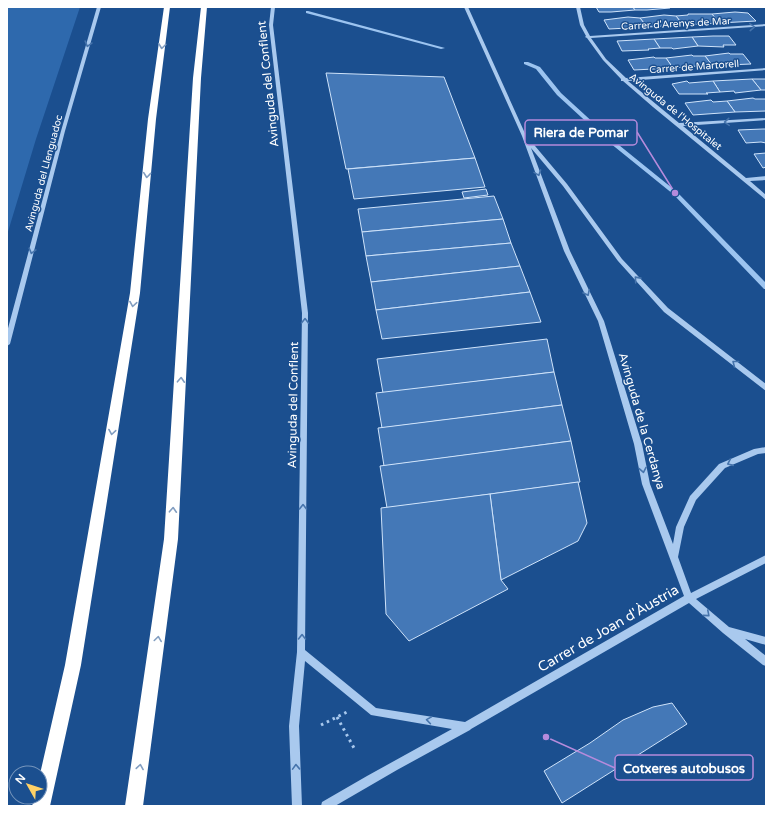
<svg xmlns="http://www.w3.org/2000/svg" width="773" height="813" viewBox="0 0 773 813" font-family="'Varela Round',sans-serif">
<rect width="100%" height="100%" fill="#1b4f8f"/>
<!-- green -->
<polygon fill="#2e69ad" points="7,7 80,7 36,139 7,235"/>
<g fill="none" stroke-linecap="round" stroke-linejoin="round">
<!-- stream -->
<g fill="#9cc4f0" fill-rule="evenodd">
<polygon points="306,11 308,11 445,48 441,49 306,13"/>
<polygon points="524,62 528,62 540,67 561,93 609,137 677,192 766,283 766,289 764,289 673,194 605,139 557,95 536,69 524,64"/>
</g>
</g>
<!-- building -->
<g fill="#4478b7" stroke="#cfe3fa">
<polygon points="596,7 633,7 635,10 611,12 599,12"/>
<polygon points="633,7 670,7 670,8 647,10 635,10"/>
<polygon points="735,12 748,13 756,21 719,23 712,14"/>
<polygon points="688,14 712,14 719,23 683,25 676,16 688,15"/>
<polygon points="664,15 676,16 683,25 647,27 640,18"/>
<polygon points="628,17 640,18 647,27 609,29 604,20"/>
<polygon points="713,36 729,36 736,45 723,45 724,47 698,46 692,37"/>
<polygon points="692,37 698,46 673,49 672,48 660,48 654,39"/>
<polygon points="654,39 660,48 648,49 649,50 622,51 617,41"/>
<polygon points="729,53 730,54 743,54 751,64 727,65 728,66 722,67 720,65 712,65 705,56"/>
<polygon points="692,55 693,56 705,56 712,65 698,68 697,66 673,68 666,58"/>
<polygon points="654,57 655,58 666,58 673,68 634,70 628,60"/>
<polygon points="326,73 444,77 475,158 346,169"/>
<polygon points="752,79 766,79 766,90 761,90"/>
<polygon points="752,79 761,90 735,93 734,91 720,92 713,81"/>
<polygon points="687,81 689,83 713,81 720,92 706,93 708,94 679,94 672,84"/>
<polygon points="753,98 755,99 766,99 766,111 735,112 727,101"/>
<polygon points="711,100 713,102 727,101 735,112 693,115 685,103"/>
<polygon points="763,129 766,129 766,143 761,142 746,143 738,130"/>
<polygon points="766,153 766,167 763,168 754,154"/>
<polygon points="475,158 485,187 354,199 348,169"/>
<polygon points="486,189 488,195 464,198 462,192"/>
<polygon points="494,196 503,219 362,232 358,209"/>
<polygon points="503,219 511,243 366,256 362,232"/>
<polygon points="511,243 520,266 371,282 366,256"/>
<polygon points="520,266 530,292 376,310 371,282"/>
<polygon points="530,292 541,322 382,339 376,310"/>
<polygon points="547,339 554,372 383,393 377,359"/>
<polygon points="554,372 562,405 382,428 376,393"/>
<polygon points="562,405 571,441 384,466 378,428"/>
<polygon points="571,441 580,482 387,508 380,466"/>
<polygon points="578,482 587,523 578,541 501,580 490,494"/>
<polygon points="490,494 501,580 508,589 409,641 386,614 381,508"/>
<polygon points="672,703 687,724 562,803 544,771 590,743 623,720 653,707"/>
</g>
<g fill="none" stroke-linecap="round" stroke-linejoin="round">
<!-- path -->
<g stroke="#a9c9ee" stroke-width="3" stroke-dasharray="2.5 4" stroke-linecap="butt">
<polyline points="337,717 354,748"/>
<polyline points="321,725 347,712"/>
</g>
<!-- minor -->
<g fill="#a9c9ee" fill-rule="evenodd">
<polygon points="97,7 101,7 65,131 10,344 7,346 7,332 61,131"/>
<polygon points="271,7 275,7 273,25 308,313 305,650 376,708 465,722 684,596 642,484 634,444 598,321 564,251 522,136 464,7 468,7 528,140 530,140 567,184 622,259 668,308 766,384 766,391 664,312 618,261 563,186 531,148 570,251 604,321 642,444 650,484 673,544 676,527 690,496 719,464 754,449 766,447 766,453 758,454 725,468 696,500 684,527 678,557 691,593 766,555 766,563 696,599 729,627 766,637 766,645 745,639 766,656 766,666 763,665 723,633 689,603 471,729 470,730 397,770 335,806 321,806 322,802 367,776 452,729 371,715 305,661 299,726 302,806 292,806 289,726 297,652 302,313 269,25"/>
<polygon points="576,7 580,7 584,25 590,36 766,24 766,26 591,38 606,59 626,78 766,68 766,70 628,81 679,123 766,118 766,120 683,126 746,178 766,176 766,180 750,181 766,195 766,200 653,107 623,81 621,81 621,79 603,60 587,38 585,37 586,36 580,25"/>
</g>
<!-- highway -->
<g fill="#fff" fill-rule="evenodd">
<polygon points="164,7 170,7 156,119 140,293 81,665 50,806 32,806 35,797 40,797 40,774 65,665 130,293 148,119"/>
<polygon points="201,7 207,7 201,78 178,539 143,806 125,806 164,539 193,78"/>
</g>
</g>
<!-- one-way arrows -->
<defs><path id="oneway-chevron" d="M-2-3.5L2.5 0L-2 3.5" fill="none" stroke-width="1.6" stroke-linecap="round" stroke-linejoin="round"/></defs>
<g stroke="#4674ac">
<use href="#oneway-chevron" transform="translate(752 27) rotate(-3)"/>
<use href="#oneway-chevron" transform="translate(88 44) rotate(106)"/>
<use href="#oneway-chevron" transform="translate(727 122) rotate(176)"/>
<use href="#oneway-chevron" transform="translate(538 173) rotate(70)"/>
<use href="#oneway-chevron" transform="translate(32 251) rotate(105)"/>
<use href="#oneway-chevron" transform="translate(637 279) rotate(-132)"/>
<use href="#oneway-chevron" transform="translate(587 293) rotate(64)"/>
<use href="#oneway-chevron" transform="translate(305 321) rotate(-89)"/>
<use href="#oneway-chevron" transform="translate(735 363) rotate(-142)"/>
<use href="#oneway-chevron" transform="translate(730 463) rotate(156)"/>
<use href="#oneway-chevron" transform="translate(643 470) rotate(79)"/>
<use href="#oneway-chevron" transform="translate(303 507) rotate(-89)"/>
<use href="#oneway-chevron" transform="translate(707 614) rotate(41)"/>
<use href="#oneway-chevron" transform="translate(302 637) rotate(-89)"/>
<use href="#oneway-chevron" transform="translate(429 720) rotate(-171)"/>
<use href="#oneway-chevron" transform="translate(296 767) rotate(-92)"/>
</g>
<g stroke="#829ec1">
<use href="#oneway-chevron" transform="translate(162 46) rotate(97)"/>
<use href="#oneway-chevron" transform="translate(147 175) rotate(96)"/>
<use href="#oneway-chevron" transform="translate(133 304) rotate(99)"/>
<use href="#oneway-chevron" transform="translate(181 380) rotate(-87)"/>
<use href="#oneway-chevron" transform="translate(112 432) rotate(99)"/>
<use href="#oneway-chevron" transform="translate(173 510) rotate(-87)"/>
<use href="#oneway-chevron" transform="translate(158 639) rotate(-82)"/>
<use href="#oneway-chevron" transform="translate(140 767) rotate(-81)"/>
</g>
<g text-anchor="middle" stroke-width="3" stroke-linejoin="round" paint-order="stroke">
<!-- far-street labels -->
<g font-size="10" fill="#fff" stroke="#1b4f8f">
<text transform="translate(676 23) rotate(-3)" y="4">Carrer d'Arenys de Mar</text>
<text transform="translate(694 66) rotate(-4)" y="4">Carrer de Martorell</text>
<text transform="translate(676 111) rotate(39)" y="4">Avinguda de l'Hospitalet</text>
<text transform="translate(43 173) rotate(-75)" y="4">Avinguda del Llenguadoc</text>
</g>
<!-- street labels -->
<g font-size="12" fill="#fff" stroke="#1b4f8f">
<text transform="translate(268 84) rotate(-96)" y="4">Avinguda del Conflent</text>
<text transform="translate(293 405) rotate(-89)" y="4">Avinguda del Conflent</text>
<text transform="translate(642 421) rotate(74)" y="4">Avinguda de la Cerdanya</text>
</g>
<!-- near-street labels -->
<g font-size="14" fill="#fff" stroke="#1b4f8f">
<text transform="translate(608 628) rotate(-30)" y="5">Carrer de Joan d'Àustria</text>
</g>
</g>
<!-- callouts -->
<path fill="none" stroke="#b68bdc" stroke-width="1.5" d="M675 193L637 132M546 737L615 768"/>
<g fill="#b68bdc" stroke="#1b4f8f" stroke-width="1.5">
<circle cx="675" cy="193" r="4"/>
<circle cx="546" cy="737" r="4"/>
</g>
<g fill="#1b4f8f" stroke="#b68bdc" stroke-width="1.5">
<rect x="525" y="120" width="112" height="25" rx="4"/>
<rect x="615" y="755" width="138" height="25" rx="4"/>
</g>
<g font-size="13" text-anchor="middle" font-weight="bold" fill="#fff">
<text x="581" y="137">Riera de Pomar</text>
<text x="684" y="773">Cotxeres autobusos</text>
</g>
<!-- border -->
<rect width="773" height="813" fill="none" stroke="#ffffff" stroke-width="16"/>
<!-- north arrow -->
<g transform="translate(28 785) rotate(309)"><circle r="19" fill="#1b4f8f" stroke="#7695bc"/>
<path d="M0-3L7 15L0 10L-7 15Z" fill="#ffd166"/>
<text y="-6" font-size="11" font-weight="bold" text-anchor="middle" fill="#ffffff">N</text>
</g>
</svg>
